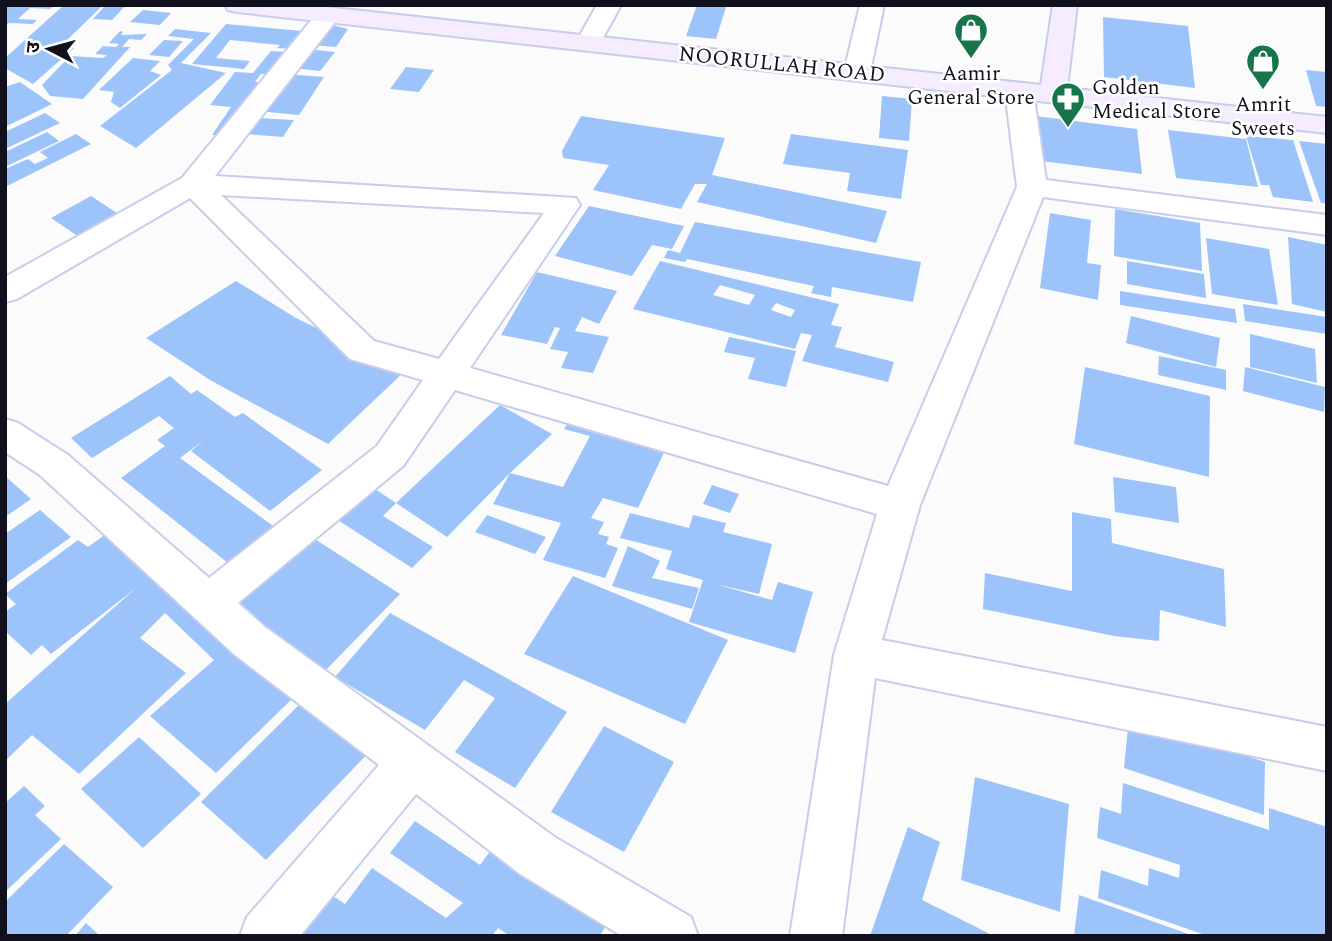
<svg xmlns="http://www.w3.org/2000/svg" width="1332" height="941" viewBox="0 0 1332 941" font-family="Spectral,'Noto Sans Devanagari',serif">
<rect width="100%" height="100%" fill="#fbfbfb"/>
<!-- building -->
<g fill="#9dc4fa" fill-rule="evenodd">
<polygon points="5,5 54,5 50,9 30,8 18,19 37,20 33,24 9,23 5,26"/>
<polygon points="64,5 102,6 61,46 74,48 33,84 5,68 5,58"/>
<polygon points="106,5 126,5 112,20 93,19"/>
<polygon points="697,5 726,7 716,39 686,36"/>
<polygon points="143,10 171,13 160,25 130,22"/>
<polygon points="1103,17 1188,26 1195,88 1104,77"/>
<polygon points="226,24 312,32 277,75 261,74 255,82 268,83 228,136 212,135 231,107 210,105 235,72 253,73 271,51 289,52 291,49 277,48 280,45 230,40 216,58 250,61 244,69 192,64"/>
<polygon points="328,24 348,29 336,47 313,45"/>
<polygon points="175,29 211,33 181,63 226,73 136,148 100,126 172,70 168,65 194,39 168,36"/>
<polygon points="120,31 123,32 121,35 147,34 141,40 129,39 122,47 130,47 83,99 50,96 42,85 70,56 103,58 107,55 95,54 103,46 116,47 119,44 109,43"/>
<polygon points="164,40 183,41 169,57 149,55"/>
<polygon points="308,49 335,52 320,71 293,68"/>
<polygon points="133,58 160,61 150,71 161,75 120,108 111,102 114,92 99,90"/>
<polygon points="406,67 434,70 419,92 390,89"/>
<polygon points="1306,70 1327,72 1327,107 1316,106"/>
<polygon points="285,74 324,77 299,115 258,111"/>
<polygon points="20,82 52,104 5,127 5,87"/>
<polygon points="882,96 912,99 909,141 879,138"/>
<polygon points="45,113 60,123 5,149 5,132"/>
<polygon points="581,116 725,138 712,175 887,211 876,243 697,202 707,184 695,184 681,209 593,190 609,165 563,158 562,151"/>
<polygon points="1035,116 1137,129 1142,174 1034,160"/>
<polygon points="257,118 294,120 283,137 245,134"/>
<polygon points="1168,130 1246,139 1258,187 1176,178"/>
<polygon points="47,132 59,141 5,167 5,152"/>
<polygon points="76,134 91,144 7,186 5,184 5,169 28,159 35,164 48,158 40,152"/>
<polygon points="791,134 908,150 901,199 847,191 850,173 783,164"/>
<polygon points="1246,136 1293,140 1313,202 1273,197 1269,185 1261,185"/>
<polygon points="1299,141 1327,144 1327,203 1321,203"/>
<polygon points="91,196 126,219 85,241 51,218"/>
<polygon points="589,206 684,226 672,249 652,245 632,276 555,256"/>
<polygon points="1115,209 1200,223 1202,271 1114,256"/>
<polygon points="1050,213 1091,220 1087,263 1101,265 1098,300 1040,288"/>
<polygon points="695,222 921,262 913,302 832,287 831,297 811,293 814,286 687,259 685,262 664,258 668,250 680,253"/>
<polygon points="1288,237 1327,245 1327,312 1292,304"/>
<polygon points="1206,238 1269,249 1278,305 1212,294"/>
<path d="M660,261L839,304L831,325L842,327L835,347L894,362L888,382L802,361L812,335L801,333L795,349L633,309ZM720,285L755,295L749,305L713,295ZM776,303L795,310L791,317L771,310Z"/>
<polygon points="1127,261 1204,274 1206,298 1127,284"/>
<polygon points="537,272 617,291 599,324 582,317 575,331 609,337 593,373 561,368 568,352 550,349 560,328 555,327 547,344 501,335"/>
<polygon points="236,281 296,318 339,339 356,362 406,370 328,444 210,380 146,338"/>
<polygon points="1120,291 1235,309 1237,323 1120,305"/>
<polygon points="1243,304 1327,317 1327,334 1245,321"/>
<polygon points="1131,316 1220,338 1216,367 1126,343"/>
<polygon points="1250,334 1315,349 1317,383 1250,367"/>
<polygon points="729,337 796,351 786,387 748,379 755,358 724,352"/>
<polygon points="1159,356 1226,370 1226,390 1158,375"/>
<polygon points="1085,367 1210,396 1209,477 1074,444"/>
<polygon points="1245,367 1325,387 1324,412 1243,391"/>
<polygon points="170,376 191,394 197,390 235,417 243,413 322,470 270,511 191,451 204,440 180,458 273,526 228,563 121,478 165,446 157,440 174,428 159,416 92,458 71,438"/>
<polygon points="500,405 552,434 510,473 563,487 590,436 564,429 571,417 668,444 638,508 603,498 591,518 604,522 598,534 609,537 606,544 618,548 605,578 543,560 561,523 493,504 510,473 447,537 396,503 383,516 433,547 412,568 330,515 366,483 396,503"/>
<polygon points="5,476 31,499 5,517"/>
<polygon points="1113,477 1176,487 1179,523 1115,512"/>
<polygon points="712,485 739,494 730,513 703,504"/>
<polygon points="40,510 71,537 5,584 5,534"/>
<polygon points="1072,512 1111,519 1112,543 1224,569 1226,627 1160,610 1159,641 1114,636 983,609 985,573 1072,591"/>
<polygon points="630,513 689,528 693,515 726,523 723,532 772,544 759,594 715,584 772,600 778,582 813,592 795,653 689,622 703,580 666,569 672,551 620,538"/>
<polygon points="487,515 546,537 535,554 475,532"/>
<polygon points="113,529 293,698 216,773 150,716 214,660 165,613 140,638 186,673 79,774 32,735 7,759 5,757 5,704 136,588 51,654 42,645 31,655 5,631 5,612 16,604 5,594 78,540 88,547"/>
<polygon points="307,534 400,594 321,675 227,607"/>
<polygon points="628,546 660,561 652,578 699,588 692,609 612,586"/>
<polygon points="573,576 728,640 685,724 524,654"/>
<polygon points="390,613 567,712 515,788 455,752 495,698 464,680 425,730 335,677"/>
<polygon points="307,697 372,749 266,860 201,802"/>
<polygon points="1129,718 1265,762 1264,815 1124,768"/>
<polygon points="604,726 674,762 624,852 551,812"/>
<polygon points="139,737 201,794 143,848 81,789"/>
<polygon points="975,777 1069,804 1060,912 961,880"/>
<polygon points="1123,783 1269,830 1269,808 1327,827 1327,936 1208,936 1098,898 1101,870 1148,886 1149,868 1179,878 1180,865 1097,838 1100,807 1121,814"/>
<polygon points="24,786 45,806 35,815 61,839 5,892 5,803"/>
<polygon points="415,821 480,865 494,846 611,916 600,936 510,936 498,928 492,936 302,936 333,896 345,904 372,868 446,918 463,903 390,853"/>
<polygon points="908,827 940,842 922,900 994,936 870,936"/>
<polygon points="64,844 113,887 66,936 5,936 5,902"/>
<polygon points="1079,895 1191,935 1191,936 1074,936"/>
<polygon points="86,923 100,936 75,936"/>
</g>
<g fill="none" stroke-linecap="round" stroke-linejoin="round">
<!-- minor casing -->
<g stroke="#c9cceb" stroke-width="4">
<g id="minor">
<polygon points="597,5 621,5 598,47 589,50 580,47 576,42"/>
<polygon points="860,5 884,5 870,72 866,78 857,80 848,78 844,72"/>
<path d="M327,10L336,12L339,17L215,176L576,198L580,205L470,368L888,486L1017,187L1005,91L1009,85L1019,83L1029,85L1033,91L1046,180L1327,215V235L1043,197L920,505L882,640L1327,727V771L875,678L842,936H790L834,655L877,514L455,390L403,466L238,603L265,627L556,838L691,917L698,936H622L520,874L416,794L300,936H240L247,917L379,765L235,655L40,475L5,452V419L18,423L68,455L209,578L377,446L423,380L350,359L190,198L17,299L5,302V277L182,178L318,12ZM221,195L544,213L439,359L374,341Z"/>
</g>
</g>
<!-- secondary casing -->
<g stroke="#c9cceb" stroke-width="4">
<polygon id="secondary" points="225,5 307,5 1041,85 1053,5 1077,5 1067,88 1327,117 1327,133 237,12 228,10"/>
</g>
<!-- minor -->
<use href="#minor" fill="#fff" fill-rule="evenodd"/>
<!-- secondary -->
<use href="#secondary" fill="#f5edfe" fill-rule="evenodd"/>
</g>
<!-- icons -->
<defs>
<g id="shop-pin" transform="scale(1.75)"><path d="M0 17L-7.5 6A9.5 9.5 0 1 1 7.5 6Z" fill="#17754b" stroke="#fff"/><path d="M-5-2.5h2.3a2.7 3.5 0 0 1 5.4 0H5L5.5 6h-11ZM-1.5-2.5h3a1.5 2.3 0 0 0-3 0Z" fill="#fff"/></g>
<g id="pharmacy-pin" transform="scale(1.75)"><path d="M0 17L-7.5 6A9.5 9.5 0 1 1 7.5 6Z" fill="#17754b" stroke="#fff"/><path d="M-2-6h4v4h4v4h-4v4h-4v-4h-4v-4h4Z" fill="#fff"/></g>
</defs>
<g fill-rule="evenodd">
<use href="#shop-pin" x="971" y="30"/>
<use href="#shop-pin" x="1263" y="61"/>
<use href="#pharmacy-pin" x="1068" y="99"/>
</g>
<g text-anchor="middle" stroke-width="5" stroke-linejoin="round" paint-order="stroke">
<!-- far-street labels -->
<g font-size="21" fill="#10111c" stroke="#fff">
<text transform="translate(782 64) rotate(6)" y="7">NOORULLAH ROAD</text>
</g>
<!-- far-poi labels -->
<g font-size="21" fill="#10111c" stroke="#fff">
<text x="971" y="80">Aamir<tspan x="971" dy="24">General Store</tspan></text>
<text x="1092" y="94" text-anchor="start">Golden<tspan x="1092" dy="24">Medical Store</tspan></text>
<text x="1263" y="111">Amrit<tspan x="1263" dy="24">Sweets</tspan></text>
</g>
</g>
<!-- border -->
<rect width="1332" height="941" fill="none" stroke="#10111c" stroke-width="14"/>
<!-- north arrow -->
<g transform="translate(49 49) rotate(276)" stroke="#ffffff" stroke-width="5" paint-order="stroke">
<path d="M0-5L12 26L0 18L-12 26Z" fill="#10111c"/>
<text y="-10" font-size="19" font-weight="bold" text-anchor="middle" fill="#10111c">उ</text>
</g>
</svg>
